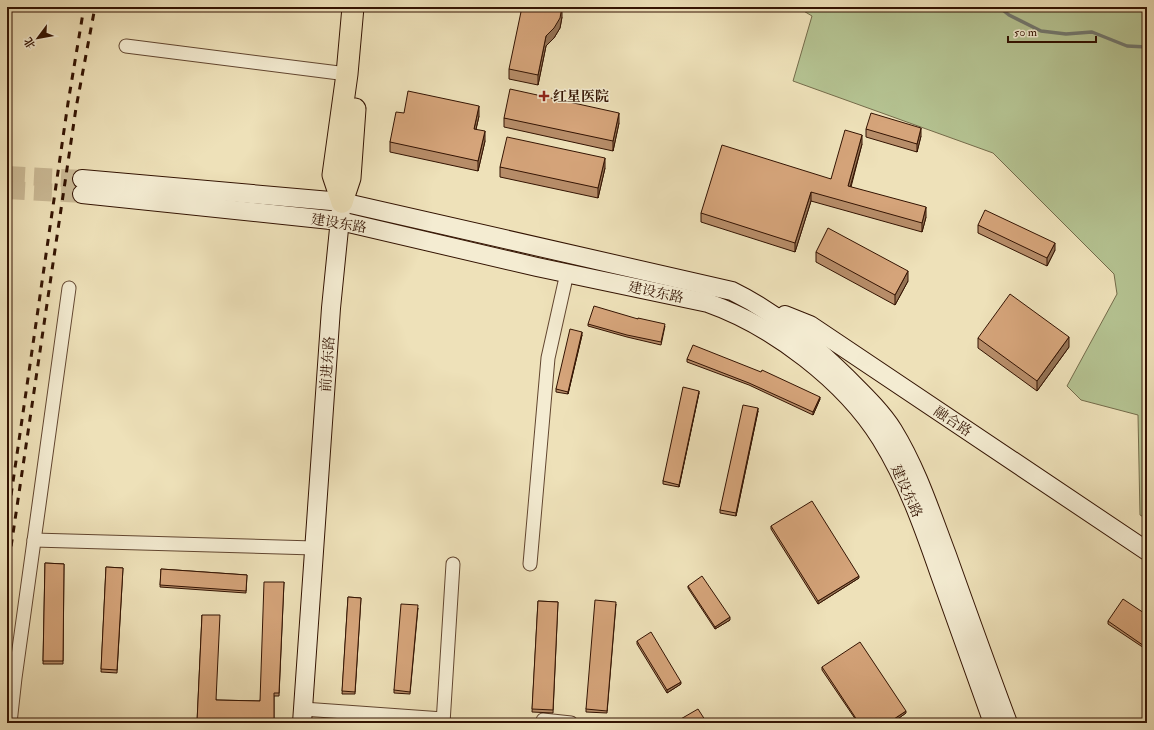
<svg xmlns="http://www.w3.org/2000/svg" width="1154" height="730" viewBox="0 0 1154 730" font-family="'IM FELL Double Pica','Noto Serif SC',serif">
<rect width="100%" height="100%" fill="#eee1b9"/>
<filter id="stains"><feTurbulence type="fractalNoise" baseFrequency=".005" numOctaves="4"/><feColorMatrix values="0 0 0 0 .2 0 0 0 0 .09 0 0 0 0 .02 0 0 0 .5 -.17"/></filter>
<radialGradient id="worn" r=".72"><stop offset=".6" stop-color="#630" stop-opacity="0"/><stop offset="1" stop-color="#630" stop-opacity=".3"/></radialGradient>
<!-- green -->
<polygon fill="#b5c392" stroke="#746b4a" points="797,7 1141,7 1147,15 1147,519 1140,515 1138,415 1081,400 1067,386 1117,294 1114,274 993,153 793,81 812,16"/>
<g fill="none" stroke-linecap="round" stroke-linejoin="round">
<!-- stream -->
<polyline stroke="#72786f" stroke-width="3.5" points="999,7 1009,15 1041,31 1066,34 1092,32 1127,46 1147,47"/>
<!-- secondary-tunnel -->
<g stroke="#c9b894" stroke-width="18" stroke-dasharray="18 9" stroke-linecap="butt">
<polyline points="7,175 82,179"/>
<polyline points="7,190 82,194"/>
</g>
<!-- street casing -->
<g stroke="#624630" stroke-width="15">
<g id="street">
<polyline points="126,46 347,74"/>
<polyline points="34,540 314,548"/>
<polyline points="530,564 548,358 567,273"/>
<polyline points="303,709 443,719"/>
<polyline points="543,720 571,723"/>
<polyline points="10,723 15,678 69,288"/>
<polyline points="443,723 453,564"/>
</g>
</g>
<!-- secondary casing -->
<g stroke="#331302" stroke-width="20">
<g id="secondary">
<path d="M82,179L342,202L732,291C777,313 811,343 847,378C863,394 881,411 893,430C917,469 931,513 947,555C967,611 987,667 1008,723"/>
<path d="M82,194L340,221L537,267L708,303C773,326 845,381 881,439C907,481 923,526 939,572C957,622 975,673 993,723"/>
<polyline points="785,315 810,325 1147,551"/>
<polyline points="302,723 331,308 341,209"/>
</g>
</g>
<!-- primary casing -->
<g stroke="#331302" stroke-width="23">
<g id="primary">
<polyline points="342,202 333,175 347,74 353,7"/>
<polyline points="342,202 350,178 355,109"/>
</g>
</g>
<!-- street -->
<use href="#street" stroke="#f4ecd2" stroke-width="13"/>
<!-- secondary -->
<use href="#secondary" stroke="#f4ecd2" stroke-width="18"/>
<!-- primary -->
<use href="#primary" stroke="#eee1b9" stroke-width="21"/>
<!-- rail -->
<g stroke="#331302" stroke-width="3" stroke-dasharray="7 7" stroke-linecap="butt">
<polyline points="7,523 68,103 84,7"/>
<polyline points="7,574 76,108 95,7"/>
</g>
</g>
<!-- wall -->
<g fill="#b78d69" stroke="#331302">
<polygon points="562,17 560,28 554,38 546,46 538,85 509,79 509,69"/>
<polygon points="404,113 479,116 476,129 485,141 478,171 390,152 390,142"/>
<polygon points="504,118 619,123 613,151 504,127"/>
<polygon points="866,129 921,136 917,152 866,137"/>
<polygon points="862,144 851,187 926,217 922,232 811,201 795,252 701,222 701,213 831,179"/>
<polygon points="500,167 605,168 598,198 500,177"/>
<polygon points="978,225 1055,250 1047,266 978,233"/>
<polygon points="816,252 908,281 895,305 816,262"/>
<polygon points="638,319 665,326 661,345 627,337 588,326 588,324"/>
<polygon points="582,335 568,394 556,392 556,389"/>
<polygon points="978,338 1069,347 1037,391 978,348"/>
<polygon points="687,359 820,399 813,415 749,385 687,362"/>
<polygon points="699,393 679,487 663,484 663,481"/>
<polygon points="758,411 736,516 720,513 720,510"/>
<polygon points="771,526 859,578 818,604 771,529"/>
<polygon points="45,563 64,564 63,664 43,664"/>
<polygon points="106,567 123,568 117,673 101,672"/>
<polygon points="161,569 247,575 246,593 160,587"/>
<polygon points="284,582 279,696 274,696 274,723 197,723 202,615 216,700 260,701"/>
<polygon points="688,586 730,620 715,629 688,588"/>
<polygon points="348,597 361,598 355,694 342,694"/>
<polygon points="538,601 558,602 553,713 532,712"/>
<polygon points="616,604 607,713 586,712 586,709"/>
<polygon points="418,608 410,694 394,693 394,690"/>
<polygon points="1147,615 1147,650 1108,624 1108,621"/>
<polygon points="637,641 681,684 667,693 637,644"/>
<polygon points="822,667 906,713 892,723 858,723 822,670"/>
</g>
<!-- shaded-wall -->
<g fill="#957355" stroke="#331302">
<polygon points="562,7 562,17 560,28 554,38 546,46 538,85 538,75 546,36"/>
<polygon points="479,106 479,116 474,138 474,129"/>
<polygon points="619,113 619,123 613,151 613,141"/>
<polygon points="921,128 921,136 917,152 917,144"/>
<polygon points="485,131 485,141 478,171 478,161"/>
<polygon points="862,135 862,144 848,195 848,186"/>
<polygon points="605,158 605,168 598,198 598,188"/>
<polygon points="811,192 811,201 795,252 795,243"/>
<polygon points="926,207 926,217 922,232 922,223"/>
<polygon points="1055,243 1055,250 1047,266 1047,258"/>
<polygon points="908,271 908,281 895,305 895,295"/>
<polygon points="582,332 582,335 568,394 568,392"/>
<polygon points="1069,337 1069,347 1037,391 1037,381"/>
<polygon points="699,391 699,393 679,487 679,485"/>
<polygon points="820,397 820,399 813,415 813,412"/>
<polygon points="758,408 758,411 736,516 736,513"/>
<polygon points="859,576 859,578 818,604 818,601"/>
<polygon points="730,617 730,620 715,629 715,627"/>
<polygon points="681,682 681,684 667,693 667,690"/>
<polygon points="906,711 906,713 892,723 888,723"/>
</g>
<!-- building -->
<g fill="#d5a47a" stroke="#331302">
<polygon points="522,7 562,7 560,18 554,28 546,36 538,75 509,69"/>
<polygon points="510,89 619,113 613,141 504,118"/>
<polygon points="408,91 479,106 474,129 485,131 478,161 390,142 396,112 404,113"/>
<polygon points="871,113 921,128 917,144 866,129"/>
<polygon points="845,130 862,135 848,186 926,207 922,223 811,192 795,243 701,213 722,145 831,179"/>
<polygon points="507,137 605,158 598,188 500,167"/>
<polygon points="985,210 1055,243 1047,258 978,225"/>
<polygon points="828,228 908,271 895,295 816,252"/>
<polygon points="1010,294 1069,337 1037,381 978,338"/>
<polygon points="594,306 638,319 638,318 665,324 661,342 627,335 588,324"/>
<polygon points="570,329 582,332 568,392 556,389"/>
<polygon points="693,345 761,372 762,370 820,397 813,412 749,383 687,359"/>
<polygon points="683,387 699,391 679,485 663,481"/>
<polygon points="743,405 758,408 736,513 720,510"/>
<polygon points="812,501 859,576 818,601 771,526"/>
<polygon points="45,563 64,564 63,661 43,661"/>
<polygon points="106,567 123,568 117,670 101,669"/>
<polygon points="161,569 247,575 246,591 160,585"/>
<polygon points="702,576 730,617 715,627 688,586"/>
<polygon points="264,582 284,582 279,693 274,693 274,723 208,723 197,722 202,615 220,615 216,700 260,701"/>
<polygon points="348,597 361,598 355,692 342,691"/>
<polygon points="1123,599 1147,615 1147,648 1108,621"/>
<polygon points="595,600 616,602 607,711 586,709"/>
<polygon points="538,601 558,602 553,710 532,709"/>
<polygon points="401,604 418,605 410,692 394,690"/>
<polygon points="651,632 681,682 667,690 637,641"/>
<polygon points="860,642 906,711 888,723 859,723 822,667"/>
<polygon points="698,709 707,723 680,723 679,720"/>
</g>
<!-- markers -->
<path fill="#8f2418" stroke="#f4ecd2" stroke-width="1.5" d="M542 90h4v4h4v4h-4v4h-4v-4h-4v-4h4z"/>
<g text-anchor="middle" stroke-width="3" stroke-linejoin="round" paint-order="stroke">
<!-- poi labels -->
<g font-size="14" font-weight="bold" fill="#331302" stroke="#f4ecd2" text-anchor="start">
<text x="553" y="101">红星医院</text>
</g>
<!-- street labels -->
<g font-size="14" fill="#331302" stroke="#f4ecd2">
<text transform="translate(339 223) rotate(9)" y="5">建设东路</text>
<text transform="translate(656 292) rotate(12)" y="5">建设东路</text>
<text transform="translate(327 364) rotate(-86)" y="5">前进东路</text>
<text transform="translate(953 421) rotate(34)" y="5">融合路</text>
<text transform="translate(907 491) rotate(66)" y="5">建设东路</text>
</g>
</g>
<!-- margin -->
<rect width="1154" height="730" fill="none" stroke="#eee1b9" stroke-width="24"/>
<rect x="8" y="8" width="1138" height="714" fill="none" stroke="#331302" stroke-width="2"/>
<rect x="12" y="12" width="1130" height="706" fill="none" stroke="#331302"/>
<!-- north arrow -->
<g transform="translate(38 38) rotate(238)" stroke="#f4ecd2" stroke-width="3" paint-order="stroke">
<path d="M0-3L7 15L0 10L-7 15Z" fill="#331302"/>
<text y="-6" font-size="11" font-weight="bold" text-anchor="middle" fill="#331302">北</text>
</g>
<!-- scale -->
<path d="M1008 36v6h88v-6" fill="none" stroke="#331302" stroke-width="2"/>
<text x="1014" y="36" font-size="12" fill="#331302" stroke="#f4ecd2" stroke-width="3" paint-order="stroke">50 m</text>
<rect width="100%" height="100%" filter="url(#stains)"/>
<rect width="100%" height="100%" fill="url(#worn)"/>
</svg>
